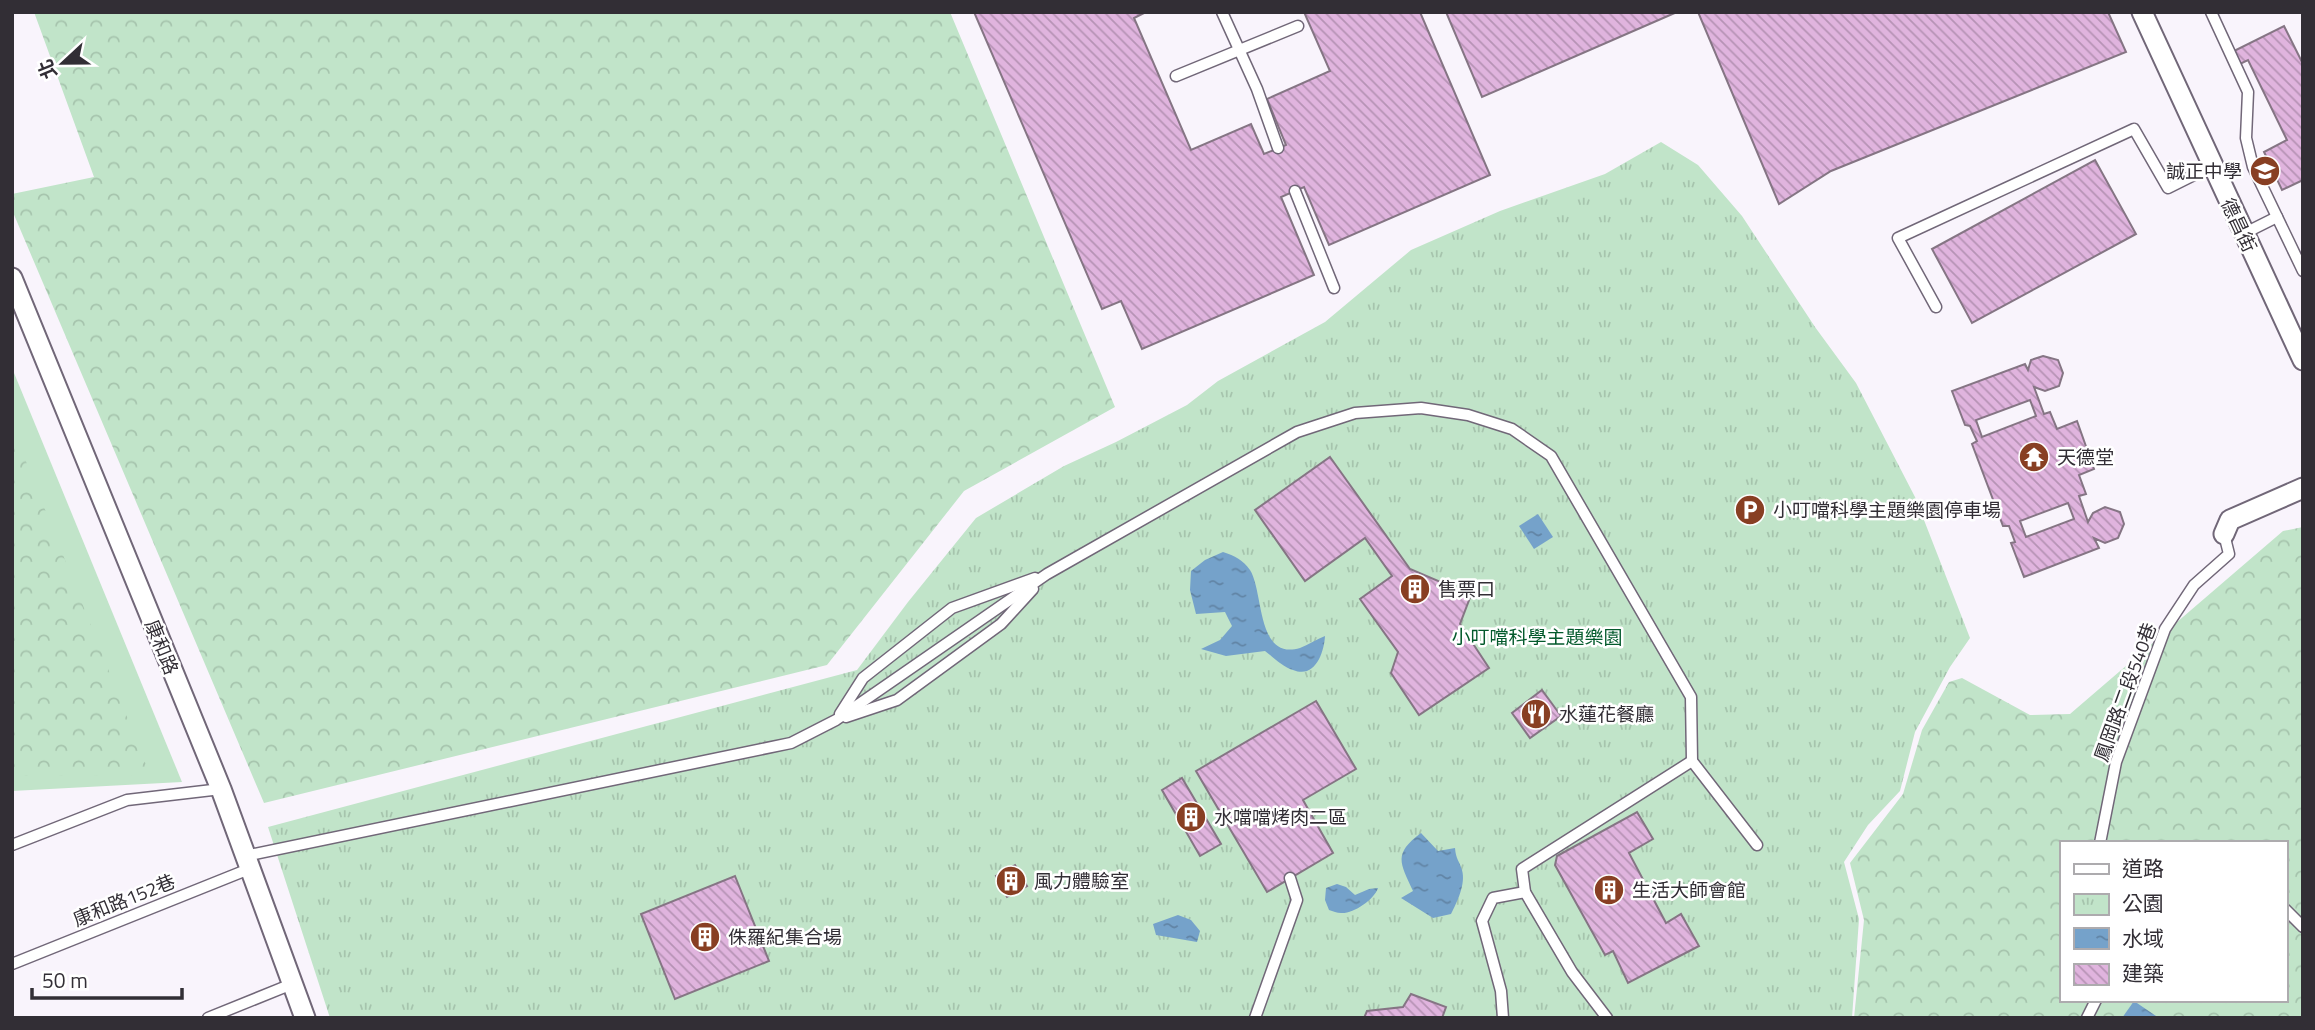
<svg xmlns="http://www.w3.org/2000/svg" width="2315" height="1030" viewBox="0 0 2315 1030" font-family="'Titillium Web','Noto Sans TC',sans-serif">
<defs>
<pattern id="forest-crowns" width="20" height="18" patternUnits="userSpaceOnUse" patternTransform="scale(1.75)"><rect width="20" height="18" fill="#c1e4c9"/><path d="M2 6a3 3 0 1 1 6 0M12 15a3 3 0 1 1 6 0" fill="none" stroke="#a6c4ad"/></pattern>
<pattern id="park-tufts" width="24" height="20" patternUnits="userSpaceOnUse" patternTransform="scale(1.75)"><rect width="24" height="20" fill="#c1e4c9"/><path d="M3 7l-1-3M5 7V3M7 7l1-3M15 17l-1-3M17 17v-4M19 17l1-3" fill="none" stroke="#a6c4ad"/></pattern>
<pattern id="water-ripples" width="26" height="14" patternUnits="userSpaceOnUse" patternTransform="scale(1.75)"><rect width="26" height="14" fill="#75a2ca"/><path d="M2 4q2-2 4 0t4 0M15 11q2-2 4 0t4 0" fill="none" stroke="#6184a5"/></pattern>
<pattern id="building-back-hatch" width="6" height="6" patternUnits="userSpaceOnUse" patternTransform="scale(1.75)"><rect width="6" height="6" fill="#e0b4de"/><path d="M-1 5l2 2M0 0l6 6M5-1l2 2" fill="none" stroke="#b693b5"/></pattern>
</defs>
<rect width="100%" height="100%" fill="#f9f4fc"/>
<!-- grass -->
<polygon fill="#c1e4c9" points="12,368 182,782 12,791"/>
<!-- forest -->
<g fill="url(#forest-crowns)" fill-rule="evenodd">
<polygon points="34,12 950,12 1115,407 964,491 827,665 264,803 12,210 12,194 94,177"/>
<polygon points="12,426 150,775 12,776"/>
<path d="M2303,527V1018H1854L1864,920L1850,863L1903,794L1922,730L1949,682L1962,678L2030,715L2070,714L2283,531ZM2061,843H2285V1000H2061Z"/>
</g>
<!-- park -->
<polygon fill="url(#park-tufts)" points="1661,142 1698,165 1742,216 1815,327 1856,383 1915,497 1970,638 1950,667 1915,732 1900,791 1868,825 1844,862 1859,919 1852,1018 330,1018 268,827 857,670 908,602 976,518 1064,466 1116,442 1187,405 1218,381 1325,322 1411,250 1500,211 1605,174"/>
<!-- water -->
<g fill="url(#water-ripples)">
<polygon points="1538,514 1553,537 1534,549 1519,526"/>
<path d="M1223,552C1235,556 1243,560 1250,570C1264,592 1256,661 1300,648C1308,645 1317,639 1325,636C1324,653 1315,679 1293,670C1283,667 1273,657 1265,651L1226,656L1201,649L1220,640L1232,626L1225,612L1196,614L1190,590L1191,571L1205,560Z"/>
<path d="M1421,833L1438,851L1455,848C1456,860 1459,860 1462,870C1466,884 1457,902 1451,914L1433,918L1401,898L1413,891C1400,862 1393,854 1421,833Z"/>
<path d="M1337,884L1346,887L1355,895L1369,889L1378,888C1374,900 1353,914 1341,913C1337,913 1333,911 1329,910L1325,900L1326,888Z"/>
<polygon points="1178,915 1191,920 1200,931 1197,942 1156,935 1153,924"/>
<polygon points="2134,1001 2159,1018 2122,1018"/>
</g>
<!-- building -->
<g fill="url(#building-back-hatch)" stroke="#857584" stroke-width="2" fill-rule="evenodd">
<polygon points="974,12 1146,12 1134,18 1191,150 1251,124 1264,154 1286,145 1267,99 1330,71 1304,12 1420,12 1490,175 1329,245 1304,187 1281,197 1314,275 1142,349 1121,301 1102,309"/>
<polygon points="1446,12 1677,12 1482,97"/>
<polygon points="1698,12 2108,12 2126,52 1831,171 1779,204"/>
<polygon points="2284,26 2303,64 2303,180 2282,190 2264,152 2287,140 2248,60 2240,64 2234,51"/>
<polygon points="2095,160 2136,234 1972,323 1932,249"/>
<path d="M2043,356L2058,360L2063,373L2059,386L2045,391L2034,387L2044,414L2050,412L2057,429L2077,421L2094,469L2079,475L2086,494L2079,496L2088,522L2093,513L2105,507L2120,512L2124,524L2118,538L2105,543L2094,538L2099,548L2024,577L2011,543L2015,542L2009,526H2003L1972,444L1977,441L1970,426L1965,425L1952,391L2025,364L2028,370L2031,360ZM2030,400L2036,416L1982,437L1976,420ZM2068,503L2074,519L2026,537L2020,521Z"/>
<polygon points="1330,457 1410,569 1471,595 1460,624 1489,668 1419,715 1391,673 1398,652 1360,599 1392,576 1365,538 1305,581 1255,510"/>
<polygon points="1542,690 1561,716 1530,738 1512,713"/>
<polygon points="1316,701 1356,769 1303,800 1333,853 1267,892 1196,771"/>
<polygon points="1182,778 1221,844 1200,856 1162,790"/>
<polygon points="1637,812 1653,839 1629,853 1666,923 1681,914 1699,946 1628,983 1613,951 1605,955 1555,865 1557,856"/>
<polygon points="1015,865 1027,886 1007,897 996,876"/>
<polygon points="735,876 769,961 675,999 641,914"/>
<polygon points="1411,994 1446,1007 1442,1018 1364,1018 1367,1011 1403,1007"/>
</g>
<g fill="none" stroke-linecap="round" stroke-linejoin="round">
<!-- lane casing -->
<g stroke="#716778" stroke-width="13">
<g id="lane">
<polyline points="1222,12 1257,89 1278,148"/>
<polyline points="2211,12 2248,92 2246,138 2253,167 2303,271"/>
<polyline points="1176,76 1298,26"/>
<polyline points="1295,191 1334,288"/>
<polyline points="2243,234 2277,217"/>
<polyline points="1936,307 1898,238 2134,129 2168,188 2212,166"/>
<polyline points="840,714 863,678 952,608 1035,578"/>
<polyline points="846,717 897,700 1001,624 1033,589"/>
<polyline points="2100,843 2116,762 2165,629 2194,585 2229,554 2224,534"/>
<polyline points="12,845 127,800 221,789"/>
<polyline points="245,856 791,743 836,720 1047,574 1297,432 1355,413 1421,408 1468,415 1512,429 1551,456 1691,697 1692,761 1757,845"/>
<polyline points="2285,909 2303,927"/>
<polyline points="12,964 249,869"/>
<polyline points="208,1018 292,984"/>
<polyline points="1255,1018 1297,900 1290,878"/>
<polyline points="1503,1018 1501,991 1482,921 1493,898 1525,892"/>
<polyline points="1607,1018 1572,972 1525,892 1522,869 1692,761"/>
<polyline points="2087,1018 2096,1000"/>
</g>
</g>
<!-- street casing -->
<g stroke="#716778" stroke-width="23">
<g id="street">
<polyline points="2142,12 2303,360"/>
<polyline points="12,278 221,789 305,1018"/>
<polyline points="2224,534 2230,520 2303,488"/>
</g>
</g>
<!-- lane -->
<use href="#lane" stroke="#fff" stroke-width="10"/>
<!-- street -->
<use href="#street" stroke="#fff" stroke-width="19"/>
</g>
<!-- icons -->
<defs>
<g id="school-disc" transform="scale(1.575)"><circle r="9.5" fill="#883f23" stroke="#fff"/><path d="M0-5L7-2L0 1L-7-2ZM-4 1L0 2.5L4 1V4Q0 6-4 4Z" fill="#fff"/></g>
<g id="temple-disc" transform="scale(1.575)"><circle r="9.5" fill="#883f23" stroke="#fff"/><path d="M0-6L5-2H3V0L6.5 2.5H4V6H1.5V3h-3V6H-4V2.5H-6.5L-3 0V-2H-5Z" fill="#fff"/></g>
<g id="parking-disc" transform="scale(1.575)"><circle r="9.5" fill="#883f23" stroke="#fff"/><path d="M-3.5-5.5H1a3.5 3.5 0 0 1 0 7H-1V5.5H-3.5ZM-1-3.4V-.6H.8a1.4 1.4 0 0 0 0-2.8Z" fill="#fff"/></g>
<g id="building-disc" transform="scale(1.575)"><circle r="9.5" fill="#883f23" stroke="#fff"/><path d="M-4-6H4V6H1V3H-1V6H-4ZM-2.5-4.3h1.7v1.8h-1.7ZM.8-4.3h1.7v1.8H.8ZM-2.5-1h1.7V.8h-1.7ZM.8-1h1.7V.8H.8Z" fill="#fff"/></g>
<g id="restaurant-disc" transform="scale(1.575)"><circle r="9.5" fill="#883f23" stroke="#fff"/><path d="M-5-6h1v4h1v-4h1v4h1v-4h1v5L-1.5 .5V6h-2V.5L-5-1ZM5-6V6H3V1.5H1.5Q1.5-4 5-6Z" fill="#fff"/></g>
</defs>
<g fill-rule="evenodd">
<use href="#school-disc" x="2265" y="171"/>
<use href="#temple-disc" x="2034" y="457"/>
<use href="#parking-disc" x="1750" y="510"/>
<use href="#building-disc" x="1415" y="589"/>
<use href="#restaurant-disc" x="1536" y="714"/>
<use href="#building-disc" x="1191" y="817"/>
<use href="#building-disc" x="1011" y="881"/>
<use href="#building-disc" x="1609" y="890"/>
<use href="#building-disc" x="705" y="937"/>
</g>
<g text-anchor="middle" stroke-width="5" stroke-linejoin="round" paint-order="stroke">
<!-- poi labels -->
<g font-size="19" fill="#322e35" stroke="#fff" text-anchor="start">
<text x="2242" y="178" text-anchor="end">誠正中學</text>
<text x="2057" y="464">天德堂</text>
<text x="1773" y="517">小叮噹科學主題樂園停車場</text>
<text x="1438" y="596">售票口</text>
<text x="1559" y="721">水蓮花餐廳</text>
<text x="1214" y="824">水噹噹烤肉二區</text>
<text x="1034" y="888">風力體驗室</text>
<text x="1632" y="897">生活大師會館</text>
<text x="728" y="944">侏羅紀集合場</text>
</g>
<!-- street labels -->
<g font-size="19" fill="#322e35" stroke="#fff">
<text transform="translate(2239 225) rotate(65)" y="7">德昌街</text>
<text transform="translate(162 647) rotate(68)" y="7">康和路</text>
<text transform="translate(2125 692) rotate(-70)" y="7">鳳岡路二段540巷</text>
<text transform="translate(124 900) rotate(-22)" y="7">康和路152巷</text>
</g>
<!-- park labels -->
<g font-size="19" fill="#035a2c" stroke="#fff">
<text x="1537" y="644">小叮噹科學主題樂園</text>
</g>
</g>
<!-- border -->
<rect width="2315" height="1030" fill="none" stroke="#322e35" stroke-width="28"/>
<!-- legend -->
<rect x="2060" y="841" width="228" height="161" fill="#ffffff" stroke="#adabae" stroke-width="2"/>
<rect x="2074" y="864" width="35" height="10" fill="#ffffff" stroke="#adabae" stroke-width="2"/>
<text x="2122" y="876" font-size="21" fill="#322e35">道路</text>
<rect x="2074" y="894" width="35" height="21" fill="url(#park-tufts)" stroke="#adabae" stroke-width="2"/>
<text x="2122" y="911" font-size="21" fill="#322e35">公園</text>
<rect x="2074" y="928" width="35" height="21" fill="url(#water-ripples)" stroke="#adabae" stroke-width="2"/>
<text x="2122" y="946" font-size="21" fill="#322e35">水域</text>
<rect x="2074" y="964" width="35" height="21" fill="url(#building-back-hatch)" stroke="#adabae" stroke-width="2"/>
<text x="2122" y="981" font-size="21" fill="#322e35">建築</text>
<!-- north arrow -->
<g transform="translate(63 63) rotate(248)" stroke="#ffffff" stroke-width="5" paint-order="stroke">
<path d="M0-5L12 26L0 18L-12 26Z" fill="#322e35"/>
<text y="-10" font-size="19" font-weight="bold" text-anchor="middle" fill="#322e35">北</text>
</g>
<!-- scale -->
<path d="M32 988v10h150v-10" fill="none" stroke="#322e35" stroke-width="3.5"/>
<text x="42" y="988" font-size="21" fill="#322e35" stroke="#ffffff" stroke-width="5" paint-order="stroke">50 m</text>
</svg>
